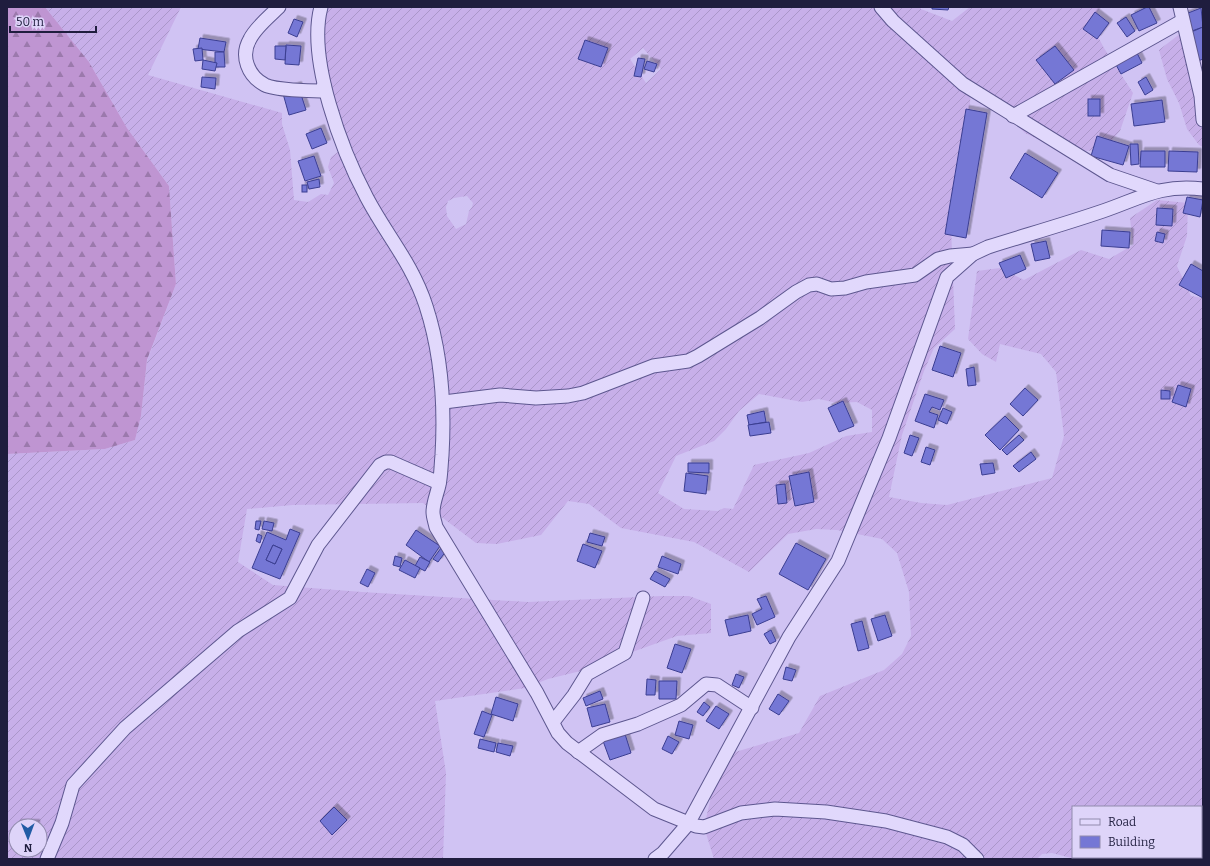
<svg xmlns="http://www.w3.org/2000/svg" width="1210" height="866" viewBox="0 0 1210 866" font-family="Bitter,serif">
<defs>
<pattern id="farmland-furrows" width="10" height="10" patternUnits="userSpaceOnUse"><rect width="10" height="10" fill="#c7afe9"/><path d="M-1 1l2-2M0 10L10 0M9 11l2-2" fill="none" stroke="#aa96c9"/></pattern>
<pattern id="forest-firs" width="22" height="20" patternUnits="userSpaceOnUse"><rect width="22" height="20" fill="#bf95d2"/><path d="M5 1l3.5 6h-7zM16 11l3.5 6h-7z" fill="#9b79ac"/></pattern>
<filter id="shadow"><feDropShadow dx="3.5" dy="-3.5" stdDeviation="0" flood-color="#0004"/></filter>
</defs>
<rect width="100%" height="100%" fill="#d0c3f3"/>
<!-- farmland -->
<g fill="url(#farmland-furrows)" fill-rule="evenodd">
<path d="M45,7H181L148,75L282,113V124L290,150L294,200L308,202L321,194L328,195L334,183L328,167L331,157L339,151L333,128L324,114L326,93L314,7H921V9L952,21L970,7H1101L1090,22L1104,48L1133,93L1120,131L1103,150L1065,152L1025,133L971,81L969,127L950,201L955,329L934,348L924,371L902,435L889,497L921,503L947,505L1052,478L1064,436L1056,372L1041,354L1000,344L996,362L982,354L968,339L977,271L1000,268L1024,280L1081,250L1109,259L1133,245L1130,218L1157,200L1188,203L1187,236L1177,266L1191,296L1203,298V859H1075L1052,853L1042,854L1037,859H714L704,827L714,784L725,755L799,733L820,696L884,670L902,654L911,636L910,615L909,592L897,553L882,539L837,530L816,529L788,534L749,572L694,542L621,528L589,504L568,501L541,535L497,544L476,543L423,503L293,505L247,509L238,562L273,585L362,592L528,602L662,596H689L711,604V633L677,636L621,656L601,666L548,679L525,688L435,701L446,773L443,859H7V454L105,449L135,440L141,416L147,361L176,284L169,186L127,128L89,62ZM643,48L661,69L646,83L630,59ZM467,196L473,203L472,207L469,211L466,224L456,229L447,216L446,207L448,201L454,198ZM759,394L802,402L819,399L837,403L857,402L872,410V432L846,436L809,453L754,465L733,509L724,508L718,511L684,509L658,493L676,456L714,441L726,429L739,411ZM1073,807H1201V857H1073ZM16,826H40V850H16Z"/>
<polygon points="1181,33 1201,72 1203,68 1203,147 1199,145 1187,129 1179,103 1167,79 1159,50"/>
</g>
<!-- forest -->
<polygon fill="url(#forest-firs)" points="7,7 45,7 89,62 127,128 169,186 176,284 147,360 141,416 135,440 105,449 7,454"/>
<!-- building -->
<g fill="#7577d5" stroke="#3b3e91" fill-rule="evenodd" filter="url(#shadow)">
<polygon points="932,7 949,7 948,10 932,9"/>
<polygon points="1147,7 1149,7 1157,23 1139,31 1131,15"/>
<polygon points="1201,8 1203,27 1189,32 1183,15"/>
<polygon points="1095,12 1109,23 1097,39 1083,29"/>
<polygon points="1126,17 1135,31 1127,37 1117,23"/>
<polygon points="294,19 303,22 297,37 288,33"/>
<polygon points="1203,27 1203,59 1196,62 1189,33"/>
<polygon points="200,38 226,42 224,52 198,49"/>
<polygon points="585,40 608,48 601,67 578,59"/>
<polygon points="286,45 301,46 299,65 285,64"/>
<polygon points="275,46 286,46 285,60 275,59"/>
<polygon points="1055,46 1074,70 1055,84 1036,60"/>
<polygon points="202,48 203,60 195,61 193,49"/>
<polygon points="1136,51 1142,63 1121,74 1115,63"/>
<polygon points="215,52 224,52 225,67 215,67"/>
<polygon points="638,58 645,59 641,77 634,76"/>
<polygon points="203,60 217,63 215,71 202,69"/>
<polygon points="647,61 657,64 654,72 644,69"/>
<polygon points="202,77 216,78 215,89 201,87"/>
<polygon points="1146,77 1153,90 1145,95 1138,82"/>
<polygon points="298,85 306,110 289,115 282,90"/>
<rect x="1088" y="99" width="12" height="17"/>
<polygon points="1162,100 1165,122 1134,126 1131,104"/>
<polygon points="966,109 987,113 966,238 945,234"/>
<polygon points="321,128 327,143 312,149 306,134"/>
<polygon points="1097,136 1129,146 1123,165 1091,156"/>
<polygon points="1130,144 1138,144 1139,164 1131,165"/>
<polygon points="1141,151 1165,151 1165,167 1140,167"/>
<polygon points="1169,151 1198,152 1197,172 1168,171"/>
<polygon points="1025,153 1058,173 1042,198 1010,178"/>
<polygon points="314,156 321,176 305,181 298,161"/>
<polygon points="319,179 320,187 309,189 307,182"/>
<rect x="302" y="185" width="5" height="7"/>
<polygon points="1187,197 1203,200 1200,217 1183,213"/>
<polygon points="1157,208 1173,209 1172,226 1156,225"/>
<polygon points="1102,230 1130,232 1129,248 1101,246"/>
<polygon points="1157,232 1165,234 1163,243 1155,241"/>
<polygon points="1046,241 1050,258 1035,261 1031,244"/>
<polygon points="1020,255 1026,269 1006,278 999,263"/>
<polygon points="1191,264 1203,271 1203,298 1179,285"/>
<polygon points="940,346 961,353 953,377 932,370"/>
<polygon points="974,367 976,385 968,386 966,369"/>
<polygon points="1178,385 1191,389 1186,407 1172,402"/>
<polygon points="1025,388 1038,400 1023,416 1010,404"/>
<polygon points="1161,390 1170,391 1170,399 1161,399"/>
<polygon points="925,394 944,400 940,410 932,407 929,412 938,415 934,428 915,421"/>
<polygon points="843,401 854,426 839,432 828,408"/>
<polygon points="943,408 952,412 947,424 938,420"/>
<polygon points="764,411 766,422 749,425 747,415"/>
<polygon points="1005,416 1019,430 1000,450 985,435"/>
<polygon points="769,422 771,433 750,436 748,425"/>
<polygon points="910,435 919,438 912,456 904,453"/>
<polygon points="1019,435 1024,440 1007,455 1002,450"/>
<polygon points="926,447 935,450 930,465 921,462"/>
<polygon points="1031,452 1036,459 1019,472 1013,466"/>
<polygon points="688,463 709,463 709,473 688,472"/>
<polygon points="993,463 995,473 982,475 980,464"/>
<polygon points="809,472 814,502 795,506 789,476"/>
<polygon points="686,473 708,476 706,494 684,491"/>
<polygon points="785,484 787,503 778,504 776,485"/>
<polygon points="256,521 261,521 259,530 255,529"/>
<polygon points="264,521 274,523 272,531 262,529"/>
<path d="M290,529L300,533L280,579L252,568L267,532L286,540ZM273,545L282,549L275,564L266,560Z"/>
<polygon points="416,530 440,546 429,562 406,545"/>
<polygon points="590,533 605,537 602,546 587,542"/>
<polygon points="258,534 262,536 260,543 256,541"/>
<polygon points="796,543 826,559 808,590 779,574"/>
<polygon points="583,544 602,551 595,568 577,561"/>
<polygon points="273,545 282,549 275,564 266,560"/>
<polygon points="441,548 446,551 438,562 433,559"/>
<polygon points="395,556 402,558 400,567 393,565"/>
<polygon points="662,556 681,564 678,574 658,567"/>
<polygon points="420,557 430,562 425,571 415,566"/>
<polygon points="405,560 420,568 415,578 399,570"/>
<polygon points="367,569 375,573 368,587 360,583"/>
<polygon points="655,571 670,579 665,587 650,579"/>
<polygon points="766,596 775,617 757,625 752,614 762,609 757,599"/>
<polygon points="748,615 751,631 729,636 725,620"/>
<polygon points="885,615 892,636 878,641 871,619"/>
<polygon points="862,621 869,648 858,651 851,624"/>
<polygon points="771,630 776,641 770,644 764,634"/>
<polygon points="675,644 691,649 682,673 667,668"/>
<polygon points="786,667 796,670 792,681 783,679"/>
<polygon points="736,674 744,677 739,688 732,685"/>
<polygon points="647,679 656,680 655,695 646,695"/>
<polygon points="659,681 677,681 676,699 659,699"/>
<polygon points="600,691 603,699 586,706 583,698"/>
<polygon points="778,694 789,701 779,715 769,709"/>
<polygon points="496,697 518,704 513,721 491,714"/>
<polygon points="704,702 710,707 703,716 697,712"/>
<polygon points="605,704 610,722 592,727 587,708"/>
<polygon points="716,706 729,714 719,729 706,721"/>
<polygon points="482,711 492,715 484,737 474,734"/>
<polygon points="679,721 693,725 689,739 675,735"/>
<polygon points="625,734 631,753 610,760 603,741"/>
<polygon points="668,736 679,742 672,754 662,749"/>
<polygon points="480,739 496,743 494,752 478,748"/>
<polygon points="498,743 513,746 510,756 496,752"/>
<polygon points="334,807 347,820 332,835 320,821"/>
<rect x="18" y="823" width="18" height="3"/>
</g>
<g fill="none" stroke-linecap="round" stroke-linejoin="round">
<!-- street casing -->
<g stroke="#5d578f" stroke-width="15">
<g id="street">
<path d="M279,7C270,16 256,27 250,39C240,56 248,76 265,85C275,90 310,91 321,91L324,85"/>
<path d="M321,7C307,59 342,151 367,198C387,236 412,263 426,306C442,355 445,404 442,455C441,465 441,476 439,485C437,494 433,503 433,512C433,517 435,522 436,527L537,693L558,733L567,743L654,809L696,826L704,827L741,813L775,809L826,812L886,821L947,837L963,845L977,859"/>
<polyline points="881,7 893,21 963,84 1110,175 1157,191"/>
<polyline points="1180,7 1201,96 1203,120"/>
<polyline points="1013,116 1182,21"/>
<polyline points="444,402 500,395 536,398 568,396 583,393 653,366 688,361 698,356 760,318 796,292 809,285 817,284 831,289 845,288 866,282 915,275 938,259 950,256 973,254"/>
<polyline points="553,722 574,695 587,674 625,653 643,598"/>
<polyline points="578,752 602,735 638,724 681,705 706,684 717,685 752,708"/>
<polyline points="47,859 62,823 73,785 125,728 238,631 290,598 318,545 380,465 386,462 391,462 439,483"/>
<path d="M655,859L663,853L688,824L789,637L838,561L889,438L947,277L973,254L988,247C1026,235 1065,224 1103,211C1141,198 1160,184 1203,189"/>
</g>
</g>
<!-- street -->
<use href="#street" stroke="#e1d8fc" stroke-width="13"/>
</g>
<!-- border -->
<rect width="1210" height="866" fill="none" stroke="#1f1d3e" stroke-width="16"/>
<!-- legend -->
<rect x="1072" y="806" width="130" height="52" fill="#ded4f9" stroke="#928bae"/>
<rect x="1080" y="819" width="20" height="6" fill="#e1d8fc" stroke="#928bae"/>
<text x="1108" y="826" font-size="12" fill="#1f1d3e">Road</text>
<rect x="1080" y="836" width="20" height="12" fill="#7577d5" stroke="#928bae"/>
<text x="1108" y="846" font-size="12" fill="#1f1d3e">Building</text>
<!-- north arrow -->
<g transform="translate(28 838) rotate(179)"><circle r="19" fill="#ded4f9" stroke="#928bae"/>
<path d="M0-3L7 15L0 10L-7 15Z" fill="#215ca5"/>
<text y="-6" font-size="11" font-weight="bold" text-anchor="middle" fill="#1f1d3e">N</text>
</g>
<!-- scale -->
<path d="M10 26v6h86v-6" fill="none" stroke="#1f1d3e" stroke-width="2"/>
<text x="16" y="26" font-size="12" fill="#1f1d3e" stroke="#ded4f9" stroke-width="3" paint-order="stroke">50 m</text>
</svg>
